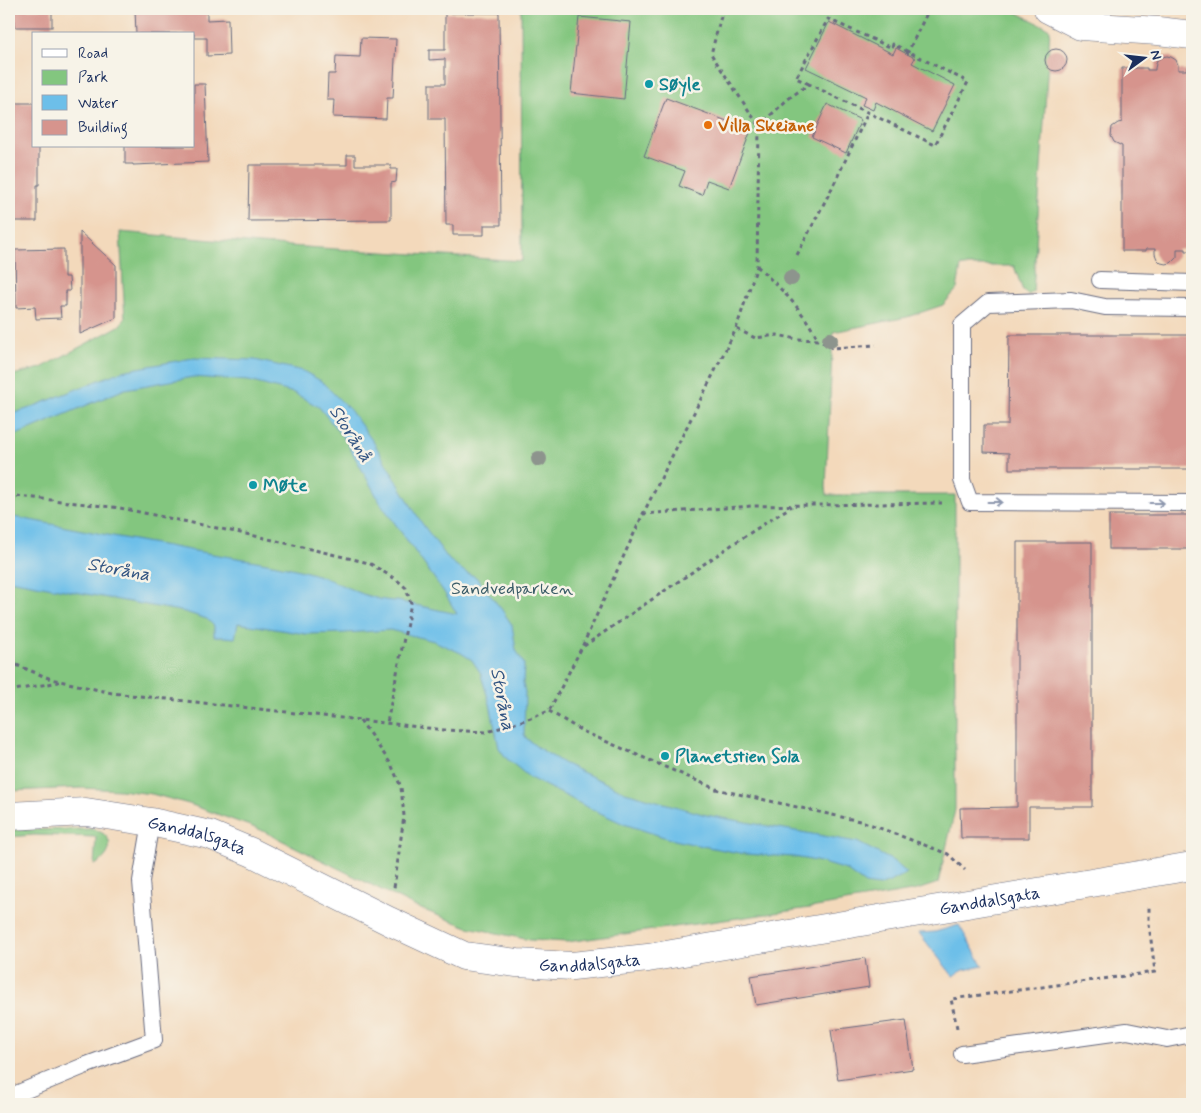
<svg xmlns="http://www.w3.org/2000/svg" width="1201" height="1113" viewBox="0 0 1201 1113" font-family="Mynerve,sans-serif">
<rect width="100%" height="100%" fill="#f7f3e8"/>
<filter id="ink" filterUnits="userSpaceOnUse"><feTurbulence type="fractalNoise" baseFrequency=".02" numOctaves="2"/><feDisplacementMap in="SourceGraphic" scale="10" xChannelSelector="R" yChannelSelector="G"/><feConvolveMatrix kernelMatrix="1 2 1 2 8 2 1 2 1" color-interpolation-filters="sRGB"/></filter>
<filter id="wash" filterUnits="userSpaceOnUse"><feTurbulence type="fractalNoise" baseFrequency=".0096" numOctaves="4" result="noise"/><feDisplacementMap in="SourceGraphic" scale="20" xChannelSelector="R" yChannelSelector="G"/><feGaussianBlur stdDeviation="1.12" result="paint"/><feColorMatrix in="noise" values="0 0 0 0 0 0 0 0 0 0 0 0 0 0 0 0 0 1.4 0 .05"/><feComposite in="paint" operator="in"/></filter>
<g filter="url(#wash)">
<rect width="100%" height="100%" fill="#f3d9bb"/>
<!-- green -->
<g fill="#83c67f" stroke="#4f7a6e">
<polygon points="521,9 1010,9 1050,29 1033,292 1028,295 1023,291 1014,266 961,266 957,289 943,305 907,317 833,332 826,487 827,495 955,495 955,810 938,883 917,890 810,908 567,942 530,940 468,927 416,907 261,830 189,804 152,794 120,790 82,788 9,791 9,376 41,368 119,326 125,319 120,232 259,244 522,261"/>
<path d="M91,829C97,830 102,832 106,836C115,847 105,861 94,865L96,837L34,835L9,837V830Z"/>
</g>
<!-- water -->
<g fill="#6dbfe9" stroke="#4477a4">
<path d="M193,358L255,360L303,371L321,381L350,410L374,443L421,522L449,560L465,572L476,577L502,610L512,625L516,650L524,664L523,684L525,692L524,734L526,738L537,747L563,763L625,792L706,815L857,842L893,861L907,873L892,881L879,886L865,884L846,870L816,861L794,857L745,854L697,845L670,839L624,824L585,806L568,797L530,778L517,767L507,759L499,748L490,704L480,672L472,660L461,653L434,641L390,630L345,633L306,634L238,623L235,638L214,636V626L207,619L185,612L9,580V516C67,527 126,539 184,549C225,557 267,561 307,572C338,580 365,601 397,601L457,614L444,592L381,504L346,441L319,407L294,393L249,381L193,377L125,389L9,438V415L27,409L122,371Z"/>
<polygon points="959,925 983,966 964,970 953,976 919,933 935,932"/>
</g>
<g id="blocks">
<!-- building -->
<g fill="#d6948d">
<rect x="14" y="9" width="38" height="18"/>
<polygon points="135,9 207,9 207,20 228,19 229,55 207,56 207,38 194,38 194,34 136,34"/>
<polygon points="445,13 499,13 501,225 484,225 484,235 453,235 453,225 446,225 445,119 429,119 429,84 445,84 445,59 429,60 429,50 445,50"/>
<polygon points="579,17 631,22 624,99 571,93"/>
<polygon points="829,22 893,54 896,48 907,54 915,58 912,63 955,85 932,131 876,102 873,110 862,105 866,97 806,68"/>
<polygon points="361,38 396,39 393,98 387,98 386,119 333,117 334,100 327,100 328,74 335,74 336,56 360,57"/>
<circle cx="1056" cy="60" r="11"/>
<polygon points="1167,56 1171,57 1176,60 1178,65 1178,70 1186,70 1187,68 1192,68 1192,251 1186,251 1186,249 1177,249 1177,257 1171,263 1166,264 1161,263 1157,259 1155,254 1155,249 1146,249 1146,251 1122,251 1122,146 1114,142 1111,136 1112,127 1118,123 1122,122 1122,68 1147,68 1147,70 1155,70 1155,68 1157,60 1162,57"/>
<polygon points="194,84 205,84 208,162 133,165 133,164 125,164 125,146 194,146"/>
<polygon points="666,98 751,130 729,188 707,180 702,195 679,186 685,171 644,156"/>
<polygon points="9,103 34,103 34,146 39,146 39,185 37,185 37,221 9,221"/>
<polygon points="827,104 861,120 846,153 812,137"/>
<polygon points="347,155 355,155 355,165 391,165 391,169 397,169 396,182 391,183 391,220 248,221 249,165 347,165"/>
<polygon points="80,232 116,265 116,318 80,334"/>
<polygon points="64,249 64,277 69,277 70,291 65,291 65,293 66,293 66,306 60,306 61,318 36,319 35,307 16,308 15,250"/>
<polygon points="1009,335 1192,335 1192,469 1009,469 1009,453 984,452 984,425 1008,425"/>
<rect x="1109" y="515" width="83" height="34"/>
<polygon points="1017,542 1092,542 1092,807 1029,807 1029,838 961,838 960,808 1017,807"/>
<polygon points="865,958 869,987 756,1005 751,976"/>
<polygon points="906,1020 913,1069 838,1080 831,1030"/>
</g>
</g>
</g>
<g filter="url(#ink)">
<use href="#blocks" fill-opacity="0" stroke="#676a7f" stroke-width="1"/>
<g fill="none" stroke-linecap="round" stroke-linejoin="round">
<!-- lane casing -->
<g stroke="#676a7f" stroke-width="18">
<g id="lane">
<polyline points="1100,280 1192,283"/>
<polyline points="1192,308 1105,307 1071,300 988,303 962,325 962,480 970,502 1192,503"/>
<polyline points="962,1054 1127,1031 1167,1039 1192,1034"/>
<polyline points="9,1097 84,1066 154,1040 141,881 151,822"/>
</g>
</g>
<!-- street casing -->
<g stroke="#676a7f" stroke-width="29">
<g id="street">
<polyline points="1048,9 1081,26 1158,31 1192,35"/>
<path id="s1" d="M9,816L86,812L151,822L210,835L251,852L389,921L464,956L517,963L572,966L648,958L1192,866"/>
</g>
</g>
<!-- path -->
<g stroke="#676a7f" stroke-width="3" stroke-dasharray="4 4" stroke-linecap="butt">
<polyline points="907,54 929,9"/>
<polyline points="759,126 788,99 809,84 935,145 968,82 893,44 892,48 828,19 796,78 809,84"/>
<polyline points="797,255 833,186 868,113"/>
<path d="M757,266C782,290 802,308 818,340"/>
<polyline points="737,329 755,338 777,335 797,339 819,340 832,348 876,345"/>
<polyline points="9,495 120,508 260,537 369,563 397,580 406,588 411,603 387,723"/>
<polyline points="643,514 752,506 942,503"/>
<polyline points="584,646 736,542 792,506"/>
<polyline points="9,662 51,679 112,693 360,720 444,730 487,732 528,719 549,711 582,647 643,514 736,329 757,266 759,126 711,54 723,9"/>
<polyline points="9,691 59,682"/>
<polyline points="549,711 582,731 716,789 864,822 948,854 965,870"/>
<polyline points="360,720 391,764 401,787 404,816 394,888"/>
<polyline points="957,1028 951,999 1155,972 1149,924 1149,907"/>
</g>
<!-- lane -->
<use href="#lane" stroke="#fff" stroke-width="16"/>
<!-- street -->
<use href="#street" stroke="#fff" stroke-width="28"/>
</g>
<!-- trees -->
<g fill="#8d948d">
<circle cx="791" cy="278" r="8"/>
<circle cx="830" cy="340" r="8"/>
<circle cx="539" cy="459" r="8"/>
</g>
<!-- one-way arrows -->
<defs><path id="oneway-shaft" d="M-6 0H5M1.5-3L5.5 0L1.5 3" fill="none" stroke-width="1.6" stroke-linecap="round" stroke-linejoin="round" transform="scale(1.25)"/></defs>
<g stroke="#8d97ae">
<use href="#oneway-shaft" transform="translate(995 502)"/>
<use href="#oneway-shaft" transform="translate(1157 503)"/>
</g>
</g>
<!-- markers -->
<g fill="#0f9aa8" stroke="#f7f3e8" stroke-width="2">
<circle cx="649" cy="84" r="5"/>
<circle cx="253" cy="485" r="5"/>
<circle cx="665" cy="756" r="5"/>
</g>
<circle fill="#e8710a" stroke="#f7f3e8" stroke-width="2" cx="708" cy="125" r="5"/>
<g text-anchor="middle" stroke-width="5" stroke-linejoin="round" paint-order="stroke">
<!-- culture labels -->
<g font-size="18" font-weight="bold" fill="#0d838f" stroke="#f7f3e8" text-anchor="start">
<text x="659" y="90">Søyle</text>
<text x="263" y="491">Møte</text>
<text x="675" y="762">Planetstien Sola</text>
</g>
<!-- food labels -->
<g font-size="18" font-weight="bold" fill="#c56008" stroke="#f7f3e8" text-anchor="start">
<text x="718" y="131">Villa Skeiane</text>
</g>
<!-- park labels -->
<g font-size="18" fill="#3a5c68" stroke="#f7f3e8">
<text x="512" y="594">Sandvedparken</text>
</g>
<!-- street labels -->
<g font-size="18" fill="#1b2f5e" stroke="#f7f3e8">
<text dy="6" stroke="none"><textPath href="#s1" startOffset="191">Ganddalsgata</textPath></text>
<text dy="6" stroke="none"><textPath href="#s1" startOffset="1016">Ganddalsgata</textPath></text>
<text dy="6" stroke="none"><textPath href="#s1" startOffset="611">Ganddalsgata</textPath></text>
</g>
<!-- water labels -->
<g font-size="19" font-style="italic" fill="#305381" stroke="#f7f3e8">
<text transform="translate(352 433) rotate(57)" y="7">Storånå</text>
<text transform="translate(119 568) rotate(10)" y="7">Storåna</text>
<text transform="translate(504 699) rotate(79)" y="7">Storåna</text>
</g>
</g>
<!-- margin -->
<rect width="1201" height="1113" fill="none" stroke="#f7f3e8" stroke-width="30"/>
<!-- legend -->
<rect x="32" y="32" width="162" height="115" fill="#f7f3e8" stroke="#9fa5b1"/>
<rect x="42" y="49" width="25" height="8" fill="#ffffff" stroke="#9fa5b1"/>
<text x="78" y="58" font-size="15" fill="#1b2f5e">Road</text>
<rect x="42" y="70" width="25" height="15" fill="#83c67f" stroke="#9fa5b1"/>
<text x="78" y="82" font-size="15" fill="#1b2f5e">Park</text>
<rect x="42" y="95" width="25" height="15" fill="#6dbfe9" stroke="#9fa5b1"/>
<text x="78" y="108" font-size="15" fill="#1b2f5e">Water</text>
<rect x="42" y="120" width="25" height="15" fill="#d6948d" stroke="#9fa5b1"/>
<text x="78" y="132" font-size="15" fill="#1b2f5e">Building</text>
<!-- north arrow -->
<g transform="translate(1144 58) rotate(75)" stroke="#f7f3e8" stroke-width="4" paint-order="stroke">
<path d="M0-4L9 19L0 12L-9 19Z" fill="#1b2f5e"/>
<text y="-8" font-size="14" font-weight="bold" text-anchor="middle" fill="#1b2f5e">N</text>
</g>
</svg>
